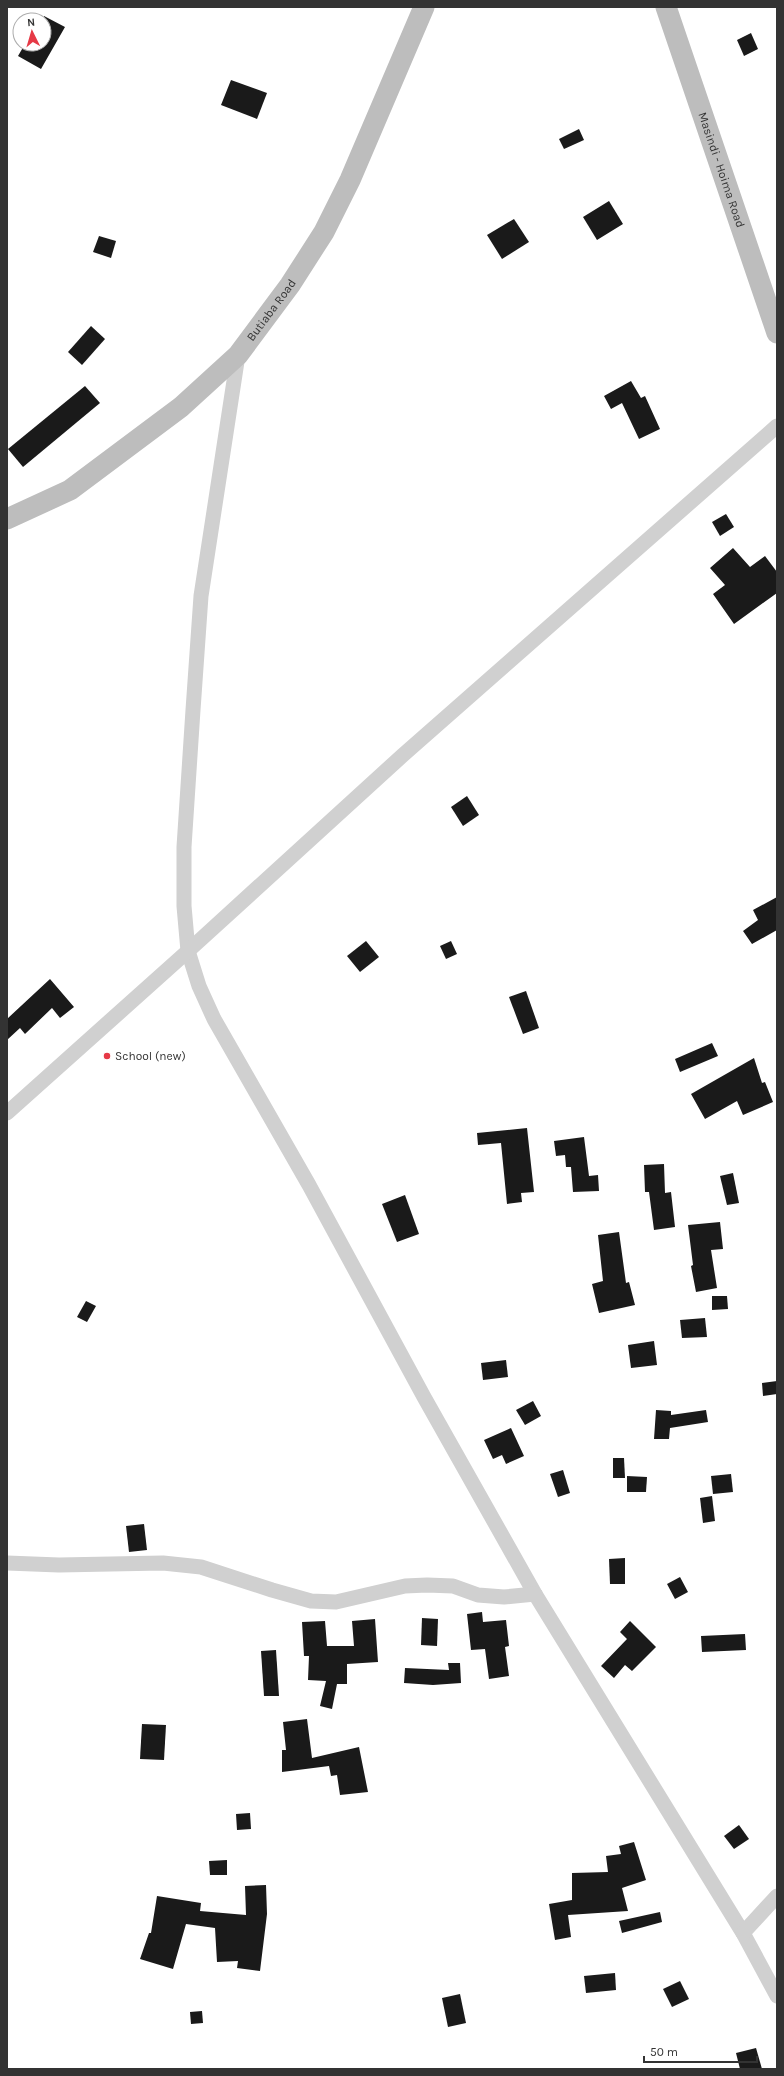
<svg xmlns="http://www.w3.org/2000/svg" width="784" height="2076" viewBox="0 0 784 2076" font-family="Karla,sans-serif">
<rect width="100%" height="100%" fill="#fff"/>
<!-- building -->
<g fill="#1a1a1a">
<polygon points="44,16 65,27 41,69 18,56 25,44 44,44"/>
<polygon points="751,33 758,49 744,56 737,40"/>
<polygon points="231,80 267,93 257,119 221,105"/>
<polygon points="579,129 584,140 564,149 559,139"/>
<polygon points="609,201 623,224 597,240 583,217"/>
<polygon points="514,219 529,242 502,259 487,235"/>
<polygon points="99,236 116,241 111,258 93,252"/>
<polygon points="91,326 105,339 82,365 68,352"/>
<polygon points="631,381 641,398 645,396 660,429 639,439 622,403 611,409 604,396"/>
<polygon points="85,386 100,403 23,467 8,449"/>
<polygon points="726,514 734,527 720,536 712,522"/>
<polygon points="733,548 750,567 765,556 777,572 777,593 734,624 713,594 725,585 710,568"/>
<polygon points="467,796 479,815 463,826 451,807"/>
<polygon points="777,897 777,930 752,944 743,931 758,920 753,910"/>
<polygon points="366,941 379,957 360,972 347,956"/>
<polygon points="451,941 457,954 446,959 440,946"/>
<polygon points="50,979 74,1007 60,1018 52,1008 25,1034 20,1028 7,1040 7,1019"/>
<polygon points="526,991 539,1028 523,1034 509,997"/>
<polygon points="712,1043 718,1056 680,1072 675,1059"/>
<polygon points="754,1058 762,1083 765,1082 773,1102 743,1115 737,1101 705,1119 691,1094"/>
<polygon points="527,1128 534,1192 521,1193 522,1202 507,1204 501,1143 478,1145 477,1133"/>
<polygon points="584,1137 589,1176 598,1175 599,1191 573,1192 571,1167 566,1167 565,1155 556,1156 554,1141"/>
<polygon points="664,1164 665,1193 671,1192 675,1227 654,1230 649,1192 645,1192 644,1165"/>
<polygon points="733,1173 739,1203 727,1205 720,1176"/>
<polygon points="405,1195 419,1234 397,1242 382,1204"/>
<polygon points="720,1222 723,1249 711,1250 717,1288 696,1292 691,1266 693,1265 688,1225"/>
<polygon points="619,1232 626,1283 629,1282 635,1305 599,1313 592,1284 603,1281 598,1235"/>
<polygon points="712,1296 727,1296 728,1309 712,1310"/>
<polygon points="86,1301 96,1306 87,1322 77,1317"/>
<polygon points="705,1318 707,1337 682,1338 680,1320"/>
<polygon points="654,1341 657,1365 631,1368 628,1345"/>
<polygon points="506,1360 508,1377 483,1380 481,1363"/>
<polygon points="777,1381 777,1394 763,1396 762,1383"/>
<polygon points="533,1401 541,1416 525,1425 516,1410"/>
<polygon points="656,1410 671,1411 671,1415 706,1410 708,1422 670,1428 669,1439 654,1439"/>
<polygon points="511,1428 524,1456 506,1464 502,1455 493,1459 484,1440"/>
<polygon points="613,1458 624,1458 625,1478 613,1478"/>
<polygon points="563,1470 570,1493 558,1497 550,1474"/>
<polygon points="731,1474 733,1492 713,1494 711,1476"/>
<polygon points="627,1476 647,1477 646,1492 627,1492"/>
<polygon points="712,1496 715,1521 703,1523 700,1498"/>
<polygon points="144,1524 147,1550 129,1552 126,1526"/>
<polygon points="625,1558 625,1584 610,1584 609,1559"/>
<polygon points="680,1577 688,1592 675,1599 667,1584"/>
<polygon points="482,1612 483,1622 506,1620 509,1646 505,1647 509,1676 489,1679 485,1649 471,1650 467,1614"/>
<polygon points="422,1618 438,1619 437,1646 421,1645"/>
<polygon points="375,1619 378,1662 347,1664 347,1684 337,1684 332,1709 320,1706 326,1681 308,1680 309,1656 304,1656 302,1622 325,1621 327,1646 354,1646 352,1621"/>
<polygon points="630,1621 656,1647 632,1671 625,1665 614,1678 601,1666 627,1639 620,1632"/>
<polygon points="745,1634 746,1650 702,1652 701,1636"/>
<polygon points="276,1650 279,1696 264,1696 261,1651"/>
<polygon points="448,1663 460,1663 461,1683 433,1685 404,1683 405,1668 449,1670"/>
<polygon points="307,1719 312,1758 359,1747 368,1792 340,1795 337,1775 331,1776 329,1766 282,1772 282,1750 286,1750 283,1722"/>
<polygon points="142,1724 166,1725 164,1760 140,1759"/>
<polygon points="250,1813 251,1829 237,1830 236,1814"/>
<polygon points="739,1825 749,1839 734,1849 724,1836"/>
<polygon points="634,1842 646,1880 622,1888 628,1911 568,1915 571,1937 555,1940 549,1904 572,1900 572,1873 608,1872 606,1856 621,1854 619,1846"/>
<polygon points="227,1860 227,1875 210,1875 209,1861"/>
<polygon points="266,1885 267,1914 260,1971 237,1968 238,1961 217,1962 215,1928 186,1924 173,1969 140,1959 149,1933 151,1933 157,1896 201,1903 200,1911 246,1915 245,1886"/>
<polygon points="660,1912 662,1922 622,1933 619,1921"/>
<polygon points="615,1973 616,1990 586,1993 584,1976"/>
<polygon points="680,1981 689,1999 672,2007 663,1989"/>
<polygon points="460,1994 466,2023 448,2027 442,1998"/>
<polygon points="202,2011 203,2023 191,2024 190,2012"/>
<polygon points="756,2048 762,2069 740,2069 736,2053"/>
</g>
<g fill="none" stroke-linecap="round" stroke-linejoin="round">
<!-- minor -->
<g stroke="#d0d0d0" stroke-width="15">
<polyline points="238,355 201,596 193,710 184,847 184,906 188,951 199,986 214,1019 309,1185 424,1397 535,1594 743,1933 777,1996"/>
<polyline points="7,1113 188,951 403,755 777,426"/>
<polyline points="7,1563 59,1565 163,1563 201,1567 272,1590 311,1601 336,1602 405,1586 427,1585 453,1586 478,1595 504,1597 535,1594"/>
<polyline points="743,1933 777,1896"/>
</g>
<!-- secondary -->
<g stroke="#bdbdbd" stroke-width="21">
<path id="s1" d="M666,7L777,333"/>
<path id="s2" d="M7,519L70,490L181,407L238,355L290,285L324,232L350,180L424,7"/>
</g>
</g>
<!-- markers -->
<circle fill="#e63946" stroke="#fff" stroke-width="1.5" cx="107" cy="1056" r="4"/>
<g text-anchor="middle" stroke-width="4" stroke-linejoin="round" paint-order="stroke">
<!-- street labels -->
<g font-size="12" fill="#333" stroke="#fff">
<text dy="4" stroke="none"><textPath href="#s1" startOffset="172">Masindi - Hoima Road</textPath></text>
<text dy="4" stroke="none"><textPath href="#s2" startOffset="341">Butiaba Road</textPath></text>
</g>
<!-- poi labels -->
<g font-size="12" fill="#333" stroke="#fff" text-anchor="start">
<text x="115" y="1060">School (new)</text>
</g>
</g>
<!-- border -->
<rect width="784" height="2076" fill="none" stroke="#333333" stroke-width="16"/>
<!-- north arrow -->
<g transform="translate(32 32) rotate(355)"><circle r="19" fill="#ffffff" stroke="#adadad"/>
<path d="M0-3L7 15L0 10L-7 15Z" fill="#e63946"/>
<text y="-6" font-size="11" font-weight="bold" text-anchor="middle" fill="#333333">N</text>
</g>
<!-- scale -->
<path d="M644 2056v6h113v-6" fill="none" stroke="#333333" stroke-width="2"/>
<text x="650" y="2056" font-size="12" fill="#333333" stroke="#ffffff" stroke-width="3" paint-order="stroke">50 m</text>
</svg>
